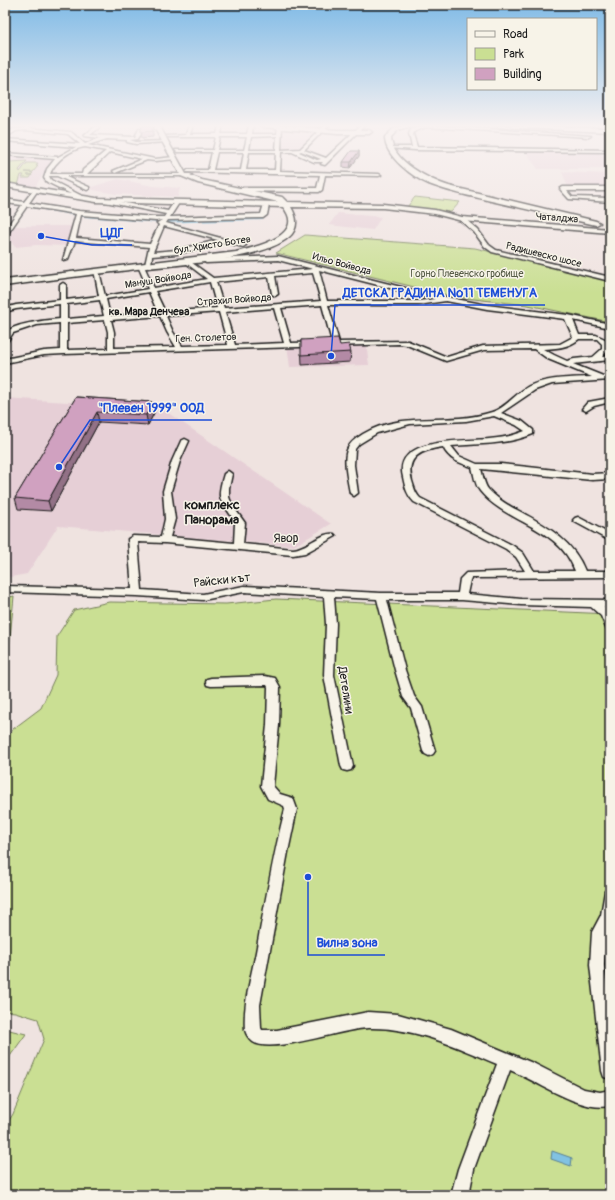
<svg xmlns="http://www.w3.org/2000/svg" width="615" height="1200" viewBox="0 0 615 1200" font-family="Pangolin,sans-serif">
<rect width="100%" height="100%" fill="#efe3e0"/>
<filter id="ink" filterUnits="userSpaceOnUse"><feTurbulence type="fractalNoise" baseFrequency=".025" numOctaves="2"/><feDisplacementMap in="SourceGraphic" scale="8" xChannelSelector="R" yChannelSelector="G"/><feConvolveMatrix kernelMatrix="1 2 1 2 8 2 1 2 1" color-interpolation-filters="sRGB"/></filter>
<g filter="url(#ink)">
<!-- built -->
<g fill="#e6cfd6">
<polygon points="280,131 294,131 319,133 301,150 279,151"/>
<polygon points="525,151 592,151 610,157 610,169 538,169"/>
<polygon points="9,156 53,159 35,187 31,188 5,182 5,165"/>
<polygon points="562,172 610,174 610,189 568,187"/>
<polygon points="118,179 153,186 180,188 178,197 116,194 93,190 88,188"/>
<polygon points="338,213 381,217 373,230 329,225"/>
<polygon points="11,226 77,226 70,246 36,245 15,247 5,234"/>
<polygon points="366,343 369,365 290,367 287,345"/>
<polygon points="5,398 161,408 331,524 294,546 58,526 27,574 5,578"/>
</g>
<!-- green -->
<g fill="#cadf93" stroke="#737e58">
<polygon points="27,161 19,170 20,172 27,163 38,163 36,166 38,166 33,172 25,172 33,173 31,175 27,175 32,175 30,178 22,178 24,175 21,175 18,185 5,182 5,168 9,162"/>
<polygon points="415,197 460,202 451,212 407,207"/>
<polygon points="305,235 475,248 610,280 610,322 528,305 455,297 276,253"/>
<polygon points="14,596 9,649 5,649 5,598"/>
<polygon points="276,599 610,614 610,1195 5,1195 5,1127 13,1114 44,1039 38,1019 15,1012 5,1011 5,743 13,729 41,708 56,675 57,636 74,610 109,602 226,604"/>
<polygon points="5,1029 26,1034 5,1063"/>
</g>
<!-- water -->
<polygon fill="#81c2e2" stroke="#598093" points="552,1151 572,1158 571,1166 551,1159"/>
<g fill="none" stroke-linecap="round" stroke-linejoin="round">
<!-- canal -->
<polygon fill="#81c2e2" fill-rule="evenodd" points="5,201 83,215 159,221 262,218 264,219 262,220 159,223 83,217 5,203"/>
<!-- street casing -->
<g stroke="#1c1c1c" stroke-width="3">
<g id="street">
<path d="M27,125H31L28,128L71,132L85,144L100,138L84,136L96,126L100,127L90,135L135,137L139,129H143L138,139L130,140L136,142L165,141L167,142L136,144L127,142V140L107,139L88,145L155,159L174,157L176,159L155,161L147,160L115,173L113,171L142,159L110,152L87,174H190L192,175L190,176H64L89,187V189L87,190L57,176H49L51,180L84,197L79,198L47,182L44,178L47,169L55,159L5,155V153L58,157L76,147L5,141V139L80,144L68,134L25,130L16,131L5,138V135L13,129L24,128ZM85,147L106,151L83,170L82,174H50C55,161 71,149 85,147Z"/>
<path d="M189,125H193L190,134H217L219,125H223L221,134H247L249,125H253L252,134H277L278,125H282L281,150L300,149L325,125H329L304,150L326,158L361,125H365L325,165L321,164L323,162H314L292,152H281L280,171L379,174L381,175L379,176L325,175L322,190L319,192L238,191V189L240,188H317L320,175L186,172L188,170H208L212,152H177L175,150H213L216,137H168L166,136L186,135ZM277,136L276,150H249L251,137ZM220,137H247L244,150H217ZM301,151L321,159L317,160L299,152ZM217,152H244L241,170H213ZM249,152H276L275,170H246Z"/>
<polygon points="428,125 591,136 589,137 426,127 415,131 413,134 417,147 610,150 610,152 415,150 388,148 390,147 412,147 409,134 411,129"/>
<polygon points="610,187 610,191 567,191 572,197 610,198 610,202 569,199 560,189 563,187"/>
<path d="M35,188L38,190L29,203L79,211L156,217H164L166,214L95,200L98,198L168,211L174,202H178L179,203L170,217L261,214L264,204L269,205L267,215L263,218L168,220L166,223L246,245L243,247L224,242L177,254L152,256L151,265L148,267L145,265L149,247L75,241L68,259L63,260L76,214L27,206L7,235L5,236V230L22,205L5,203V199L24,202ZM81,215L156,221L162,220L157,223L159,225L150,244L76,238ZM164,226L218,240L177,250L153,252Z"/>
<polygon points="460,218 464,218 478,230 489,245 496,250 610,277 610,281 492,252 485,247 474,232 460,220"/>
<path d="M278,256L425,293L487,305L568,315L610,324V328L573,320L579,335H596L605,339L609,349L602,357L610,356V360L573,364L603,376H610V380L552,384L535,390L501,413L522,421L533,430V434C507,445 478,444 451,446L459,456L477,464H501L592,474L610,473V479L592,480L481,469C483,475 484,484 488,489C497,499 509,506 521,512C547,526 574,542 585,571H610V577L471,578L470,580L467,594L521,599L610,600V608L604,607L610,614V629L606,628L601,616L591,607L521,605L462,600H387L405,670L414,696L422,707L435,751L433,754L429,756L425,754L423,751L411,708L403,697L395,670L377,599L334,597L336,624L334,675L353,766L351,770L347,771L343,770L341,766L324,675L326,624L324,597L244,592L203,600L137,596L5,592V586L132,589L128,539L133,536L161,537L165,519L163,491L172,461L181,441L185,439L189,441L180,461L171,491L175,519L170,537L234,543L235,523C224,499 214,506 224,474L228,471L232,474L229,488V497L232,505L245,523L243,544L293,549C306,548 324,531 334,534L336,536L305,553L293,555L165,543L138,542L142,590L203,594L244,586L381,593H458L460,579L466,573L525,571L516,557L506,549L414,502C407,495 405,487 403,477C392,437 466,441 489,439C501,438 513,436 525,431L516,425L494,416L466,421L410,424L377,433L359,444L355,449L354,465L358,493L354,496L350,493C348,481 342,458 348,448C351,441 357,438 363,434C403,410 450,426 492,412C506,408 516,393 529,386C548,377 572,378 592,377L548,359L534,349L484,350L446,361L407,345L399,344L64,354L44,355L5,363V359L44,351L60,350V323L37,325L13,333L7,342L5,343C5,339 5,335 8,331C17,323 48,320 60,319V304L16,309L5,312V308L16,305L60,300V285L63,283L66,285V300L99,296L94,270L99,271L105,296L148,289L138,266L141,264L144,266L154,288L207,279L186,263V261L188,260L213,278L313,269L278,260L206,263L203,261L206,259ZM319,270L425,297L435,299L418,301H327ZM313,273L321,301L224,308L216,282L269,277L272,294L275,296L278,294L275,276ZM210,282L217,308L165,312L155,291ZM149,292L158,313L110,316L106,299ZM100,300L104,316L67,319V304ZM446,301L487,309L565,319L573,337L560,344L483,346L447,357L408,341L339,342L328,305H418ZM322,305L332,342L291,343L281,308ZM274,308L284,343L235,345L225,312ZM219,312L228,345L182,346L173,332L166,316ZM160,316L167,332L176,347L114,348V332L111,320ZM105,320L108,332V349L67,350V323ZM579,339H597L602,344V349L593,357L574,359L567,361L554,355L543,349C557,348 568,348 579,339ZM443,447C449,460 460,463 472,467C474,474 475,485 480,491C507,524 559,526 575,571H534L523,553L512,545L420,498C415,493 414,487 412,481C405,456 422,450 443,447Z"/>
<polygon points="610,398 610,402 594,406 586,411 582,409 588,402"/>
<polygon points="578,517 610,534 610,541 575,522 573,520 575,518"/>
<path d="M265,676L275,678L280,687L279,725L273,786L280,794L293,798L297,809L288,852L260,1005L261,1028L262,1030H277L368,1012L398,1014L451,1029L535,1064L584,1089L600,1092L610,1090V1106C580,1112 539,1082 510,1070L474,1169L469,1195H451L458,1169L497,1064C457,1047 414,1027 369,1028C344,1028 272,1055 253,1042C249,1039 246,1034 245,1030C243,1004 251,977 256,952C265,904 273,856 285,809L284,806L268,799L261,786L267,725L268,687L267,685L211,686L207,685L206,682L207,679L211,678Z"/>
<polygon points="610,890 610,926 606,933 604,965 610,1010 610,1079 604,1077 602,1071 590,965 592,932 601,915 605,891"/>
</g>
</g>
<!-- secondary casing -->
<g stroke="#1c1c1c" stroke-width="3">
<g id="secondary">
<path d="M153,125H159L186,174L202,180L282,197L287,202L383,204L435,210L462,217L610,229V233L462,221L435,214L383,208L291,207C297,217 299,228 289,237C260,262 168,265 129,270C88,275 46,280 5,286V280L236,252C255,247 307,236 283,207L96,202L5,187V183L96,198L278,202L198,183L181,176Z"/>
<polygon points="261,125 281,125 337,130 369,130 372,132 369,134 337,134 264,127"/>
<path d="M406,125L411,126L398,130L391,137C391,161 430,180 449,186L596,221L600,223L596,225C561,217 526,209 491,201C471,196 449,192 429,184C414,178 384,156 385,137L394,128Z"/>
<polygon points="495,125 610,128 610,132 498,127"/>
</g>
</g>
<!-- street -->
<use href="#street" fill="#f7f3e8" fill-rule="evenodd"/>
<!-- secondary -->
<use href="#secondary" fill="#f7f3e8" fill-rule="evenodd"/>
</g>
<!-- wall -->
<g fill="#b38aa5" stroke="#1c1c1c">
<polygon points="141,130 153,131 153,137 142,138"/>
<polygon points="359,151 359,156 350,168 343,167 343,162"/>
<polygon points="301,340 340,345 351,352 350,362 302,365"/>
<polygon points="76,397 152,402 154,413 148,425 99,422 51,511 18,509 15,498"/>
</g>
<!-- shaded-wall -->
<g fill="#927186" stroke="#1c1c1c">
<polygon points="359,151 359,156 350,168 351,162"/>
<polygon points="152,402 154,413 148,425 146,415"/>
<polygon points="97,412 99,422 51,511 48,501"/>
</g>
<!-- building -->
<g fill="#d0a1c0" stroke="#1c1c1c">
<polygon points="143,125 150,125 153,131 141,132 141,130"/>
<polygon points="351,151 359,151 351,162 343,162"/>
<polygon points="338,338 340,345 349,344 351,352 301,355 301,340"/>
<polygon points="76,397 152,402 146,415 97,412 48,501 15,498"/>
</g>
</g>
<!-- sky -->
<linearGradient id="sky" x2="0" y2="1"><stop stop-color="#7fbae6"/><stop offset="0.43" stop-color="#f8f2f1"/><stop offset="1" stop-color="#f8f2f1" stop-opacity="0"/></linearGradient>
<rect width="615" height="293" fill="url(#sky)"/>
<g text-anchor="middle" stroke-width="3" stroke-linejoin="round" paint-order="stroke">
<!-- far-street labels -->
<g font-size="10" fill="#1c1c1c" stroke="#f7f3e8">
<text transform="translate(557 217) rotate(4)" y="4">Чаталджа</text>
<text transform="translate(212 244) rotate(-9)" y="4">бул. Христо Ботев</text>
<text transform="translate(544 254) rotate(14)" y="4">Радишевско шосе</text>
<text transform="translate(342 263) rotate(15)" y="4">Ильо Войвода</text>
<text transform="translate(158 279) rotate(-9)" y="4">Мануш Войвода</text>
<text transform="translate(234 299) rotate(-4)" y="4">Страхил Войвода</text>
<text transform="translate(206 337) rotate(-2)" y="4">Ген. Столетов</text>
</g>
<!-- far-park labels -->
<g font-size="10" fill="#505640" stroke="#f7f3e8">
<text x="467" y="277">Горно Плевенско гробище</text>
</g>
<!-- far-neighbourhood labels -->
<g font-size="11" font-weight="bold" fill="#1c1c1c" stroke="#f7f3e8">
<text x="149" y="315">кв. Мара Денчева</text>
</g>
<!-- street labels -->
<g font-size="12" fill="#1c1c1c" stroke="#f7f3e8">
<text x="286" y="542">Явор</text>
<text transform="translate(222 580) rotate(-6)" y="4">Райски кът</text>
<text transform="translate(346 690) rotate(81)" y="4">Детелини</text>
</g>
<!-- neighbourhood labels -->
<g font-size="13" font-weight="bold" fill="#1c1c1c" stroke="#f7f3e8">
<text x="212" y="509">комплекс<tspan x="212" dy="15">Панорама</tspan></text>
</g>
</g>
<!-- callouts -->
<path fill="none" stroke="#1d4ed8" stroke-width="1.5" d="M41 236L92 245H132M331 356L335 305H545M59 467L90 420H212M308 877L308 955H385"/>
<g fill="#1d4ed8" stroke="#f7f3e8" stroke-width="1.5">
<circle cx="41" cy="236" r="4"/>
<circle cx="331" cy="356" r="4"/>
<circle cx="59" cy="467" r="4"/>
<circle cx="308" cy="877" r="4"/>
</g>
<g font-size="13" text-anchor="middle" font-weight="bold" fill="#1d4ed8" stroke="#f7f3e8" stroke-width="3" stroke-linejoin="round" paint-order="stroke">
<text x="112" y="237">ЦДГ</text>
<text x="440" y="297">ДЕТСКА ГРАДИНА №11 ТЕМЕНУГА</text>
<text x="151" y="412">"Плевен 1999" ООД</text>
<text x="347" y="947">Вилна зона</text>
</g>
<!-- margin -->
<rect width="615" height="1200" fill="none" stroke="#f7f3e8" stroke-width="20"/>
<rect x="10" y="10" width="595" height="1180" fill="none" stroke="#1c1c1c" stroke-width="1.5" filter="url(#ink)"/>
<!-- legend -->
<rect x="467" y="18" width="130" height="72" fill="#f7f3e8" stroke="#9f9d96"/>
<rect x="475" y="31" width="20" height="6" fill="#f7f3e8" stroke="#9f9d96"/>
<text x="503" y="38" font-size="12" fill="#1c1c1c">Road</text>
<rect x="475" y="48" width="20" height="12" fill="#cadf93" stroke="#9f9d96"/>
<text x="503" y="58" font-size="12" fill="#1c1c1c">Park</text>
<rect x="475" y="68" width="20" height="12" fill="#d0a1c0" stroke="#9f9d96"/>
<text x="503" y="78" font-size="12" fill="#1c1c1c">Building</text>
</svg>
